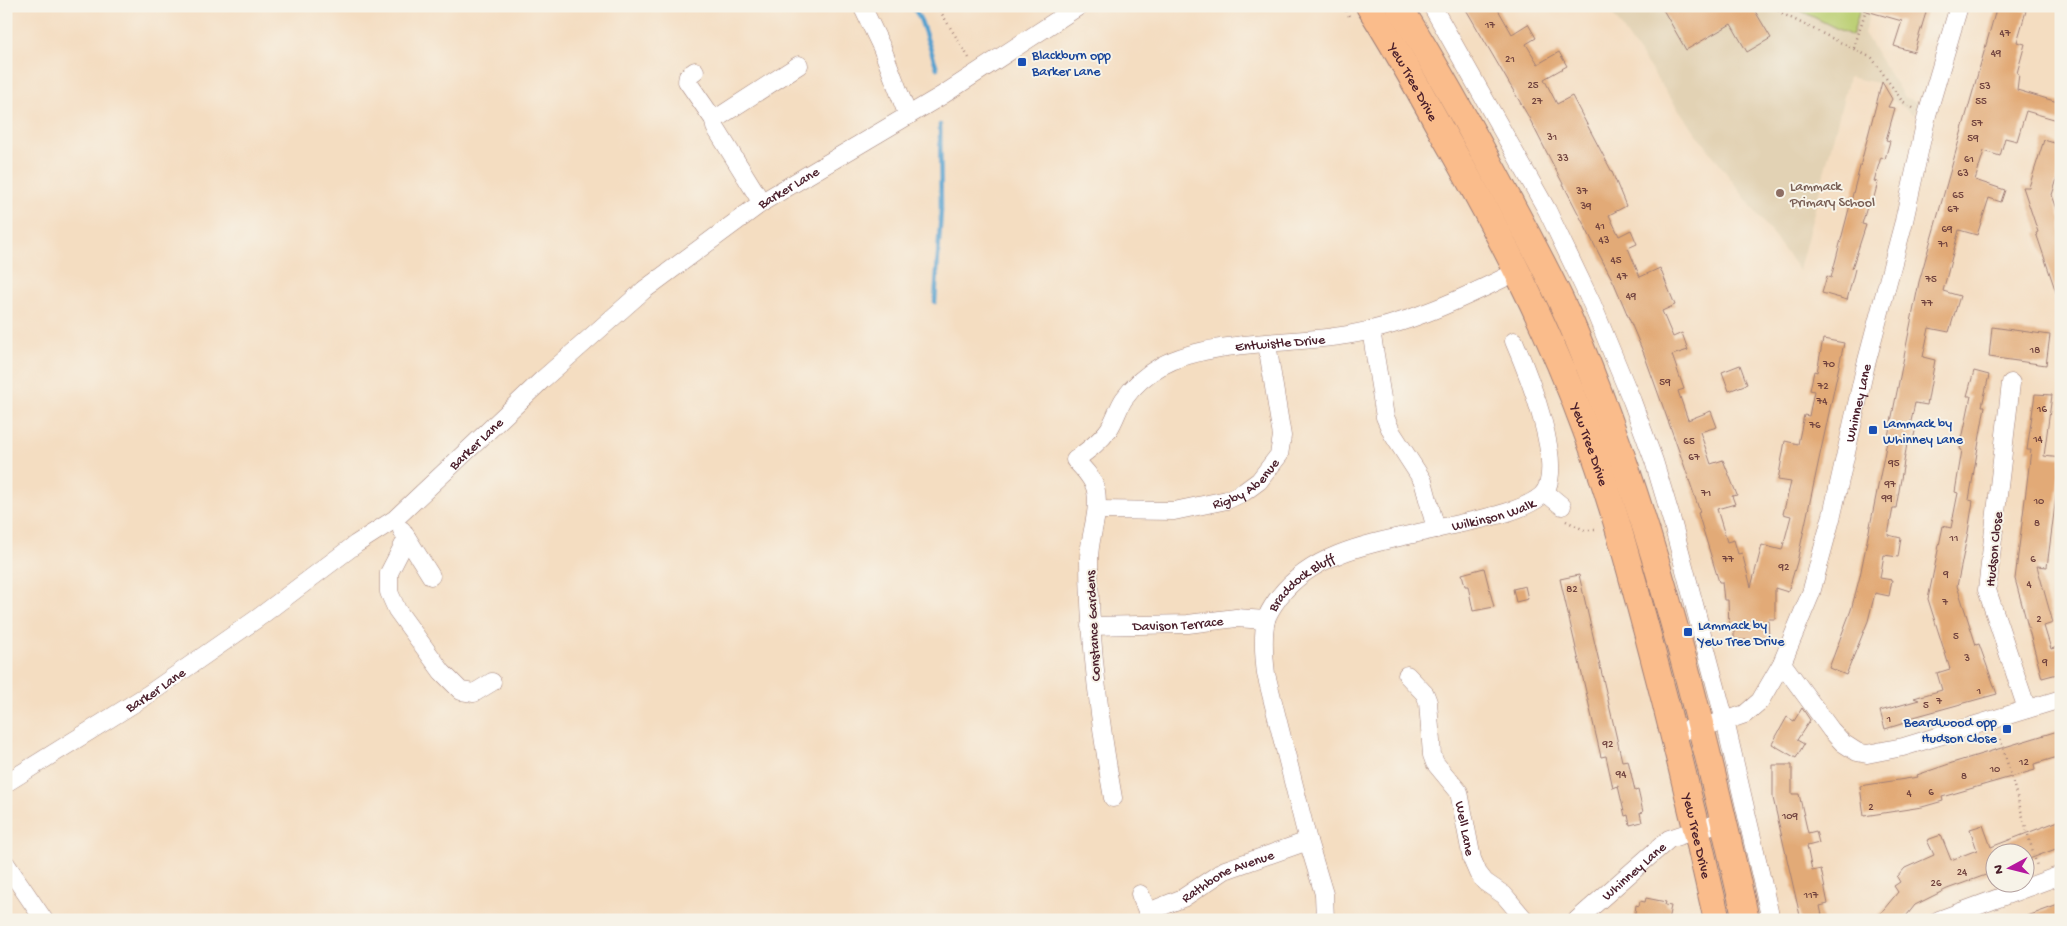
<svg xmlns="http://www.w3.org/2000/svg" width="2067" height="926" viewBox="0 0 2067 926" font-family="'Gochi Hand',sans-serif">
<rect width="100%" height="100%" fill="#f7f3e8"/>
<filter id="ink" filterUnits="userSpaceOnUse"><feTurbulence type="fractalNoise" baseFrequency=".02" numOctaves="2"/><feDisplacementMap in="SourceGraphic" scale="10" xChannelSelector="R" yChannelSelector="G"/><feConvolveMatrix kernelMatrix="1 2 1 2 8 2 1 2 1" color-interpolation-filters="sRGB"/></filter>
<filter id="wash" filterUnits="userSpaceOnUse"><feTurbulence type="fractalNoise" baseFrequency=".0096" numOctaves="4" result="noise"/><feDisplacementMap in="SourceGraphic" scale="20" xChannelSelector="R" yChannelSelector="G"/><feGaussianBlur stdDeviation="1.12" result="paint"/><feColorMatrix in="noise" values="0 0 0 0 0 0 0 0 0 0 0 0 0 0 0 0 0 1.4 0 .05"/><feComposite in="paint" operator="in"/></filter>
<g filter="url(#wash)">
<rect width="100%" height="100%" fill="#f4ddc1"/>
<!-- built -->
<polygon fill="#e2d2b4" points="1607,6 1872,6 1864,33 1904,97 1918,102 1914,115 1892,99 1882,84 1849,77 1799,270 1676,106"/>
<!-- green -->
<polygon fill="#bbcf73" stroke="#82774f" points="1791,6 1861,6 1852,36"/>
<g fill="none" stroke-linecap="round" stroke-linejoin="round">
<!-- stream -->
<g stroke="#57a1cf" stroke-width="4.5">
<polyline points="913,6 921,21 937,68"/>
<polyline points="935,302 941,211 940,125"/>
</g>
</g>
<g id="blocks">
<!-- building -->
<g fill="#e2aa77">
<polygon points="1464,6 1496,6 1512,34 1528,24 1536,38 1526,44 1538,64 1559,52 1567,66 1544,79 1557,104 1572,96 1612,172 1626,206 1609,215 1619,236 1631,230 1637,244 1628,248 1640,277 1660,268 1675,305 1662,311 1673,337 1682,333 1688,350 1672,355 1684,389 1678,391 1688,420 1711,411 1717,427 1700,432 1711,464 1723,460 1737,495 1732,496 1735,504 1717,509 1727,542 1734,540 1738,554 1742,553 1751,587 1762,545 1782,550 1791,516 1783,514 1791,482 1778,480 1785,441 1798,444 1804,415 1809,416 1814,391 1810,390 1814,371 1817,372 1823,339 1844,343 1797,562 1788,592 1775,588 1775,619 1768,619 1769,640 1734,640 1734,627 1729,627 1728,600 1724,600 1722,582 1719,582 1698,513 1700,512 1684,465 1644,354 1614,283 1527,114"/>
<polygon points="1661,6 1752,6 1771,38 1747,52 1731,24 1686,50"/>
<polygon points="1863,6 1928,6 1914,52 1894,46 1902,21 1863,10"/>
<polygon points="1997,6 2009,6 2026,11 2017,42 2025,44 2017,73 2019,74 2017,90 2061,103 2061,121 2026,111 2017,141 2005,138 2000,156 1984,151 1975,180 2005,190 2001,202 1989,198 1977,235 1959,230 1943,291 1960,296 1949,332 1929,328 1923,357 1935,360 1927,405 1915,403 1910,426 1916,427 1913,440 1908,438 1896,508 1893,508 1888,535 1901,538 1898,557 1884,555 1880,578 1892,580 1889,596 1875,593 1868,621 1846,675 1829,668 1851,610 1860,576 1919,282"/>
<polygon points="1882,82 1892,99 1888,107 1895,108 1886,140 1890,141 1885,159 1881,157 1874,181 1878,182 1873,201 1869,200 1862,224 1866,225 1852,268 1855,269 1847,300 1822,293 1827,276 1831,278"/>
<polygon points="2044,140 2061,145 2061,166 2052,195 2061,220 2061,301 2059,301 2036,233 2038,232 2023,187 2029,187"/>
<polygon points="1992,327 2050,335 2046,365 1989,357"/>
<polygon points="1740,365 1747,384 1729,391 1722,372"/>
<polygon points="1974,371 1989,375 1982,406 1985,406 1969,500 1973,501 1968,532 1957,586 1976,645 1979,644 1997,694 1910,718 1911,721 1885,729 1880,711 1919,700 1914,698 1942,690 1937,673 1950,669 1928,599 1943,526 1951,528 1958,493 1955,492 1962,450 1960,449 1971,396 1967,396"/>
<polygon points="2035,394 2052,395 2044,456 2061,458 2047,567 2037,566 2053,623 2044,626 2051,649 2061,646 2061,673 2042,678 2015,579 2026,491 2031,450 2027,450"/>
<polygon points="1484,568 1494,607 1473,611 1468,586 1465,586 1462,574"/>
<polygon points="1579,575 1622,761 1628,760 1635,791 1638,790 1643,812 1640,813 1642,822 1630,825 1628,815 1625,816 1618,786 1613,788 1606,756 1601,757 1560,579"/>
<polygon points="1525,586 1528,599 1516,602 1513,589"/>
<polygon points="1802,708 1810,720 1797,740 1804,744 1796,758 1772,744 1787,717 1794,721"/>
<polygon points="2061,730 2061,756 2034,764 2035,770 1942,797 1943,801 1922,807 1864,816 1860,786 1918,777 1917,775 1952,763"/>
<polygon points="1773,765 1792,765 1792,794 1799,794 1808,833 1816,831 1819,843 1807,846 1812,871 1821,869 1828,904 1820,906 1823,920 1801,920 1773,798"/>
<polygon points="2061,820 2061,847 2024,861 2024,854 1994,854 1994,872 1947,889 1915,905 1903,920 1875,920 1898,892 1894,886 1900,882 1897,877 1905,868 1934,855 1927,840 1941,835 1951,860 1977,850 1970,829 1983,825 1991,847"/>
<polygon points="1646,898 1666,902 1665,905 1671,906 1668,920 1634,920 1636,905 1639,906 1640,901 1645,902"/>
<polygon points="2061,904 2061,920 2022,920 2022,918"/>
</g>
</g>
</g>
<g filter="url(#ink)">
<use href="#blocks" fill-opacity="0" stroke="#9f7e76" stroke-width="1"/>
<g fill="none" stroke-linecap="round" stroke-linejoin="round">
<!-- minor casing -->
<g stroke="#9f7e76" stroke-width="19">
<g id="minor">
<polyline points="862,6 882,48 908,116"/>
<polyline points="1432,6 1547,210 1592,304 1632,401 1654,461 1672,521 1725,721 1771,920"/>
<polyline points="695,71 688,76 687,81 714,120"/>
<polyline points="762,203 715,127 714,120 799,65"/>
<polyline points="2011,383 1987,590 2027,709"/>
<polyline points="1545,492 1562,506"/>
<path id="s1" d="M1097,510L1174,511L1227,500L1244,492L1259,481L1279,455L1282,436L1267,344"/>
<path id="s2" d="M1436,529C1466,521 1518,515 1541,496C1569,473 1526,369 1514,341"/>
<polyline points="402,530 431,576"/>
<polyline points="407,538 389,573 389,592 397,610 442,672 461,691 474,693 492,682"/>
<path id="s3" d="M1090,626L1188,624L1236,618L1266,620"/>
<polyline points="1782,663 1831,730 1843,743 1857,752 1867,754 1903,747 2061,699"/>
<path id="s4" d="M1407,675L1425,694L1428,702L1432,755L1435,763L1459,792L1472,859L1478,873L1485,882L1504,895L1525,920"/>
<path id="s5" d="M1673,733L1725,721L1745,714L1760,701L1782,663L1811,593L1832,515L1865,368L1904,221L1927,115L1959,6"/>
<path id="s6" d="M6,783L149,694L258,618L356,544L395,519L542,380L644,290L764,201L941,96L1079,6"/>
<path id="s7" d="M1113,798C1099,719 1089,640 1089,559C1089,536 1100,514 1096,491C1094,479 1083,468 1075,460C1087,451 1100,442 1109,429C1115,420 1118,408 1124,399C1133,386 1147,374 1161,366C1212,339 1290,345 1347,335C1407,325 1464,298 1518,271"/>
<polyline points="6,864 44,920"/>
<polyline points="1140,894 1151,920"/>
<path id="s8" d="M1148,912L1183,898L1225,870L1308,841"/>
<path id="s9" d="M1325,920L1324,894L1308,841L1266,674C1264,657 1262,637 1266,620C1268,612 1274,604 1279,597C1316,549 1381,542 1436,529L1423,481L1392,433L1385,417L1371,330"/>
<path id="s10" d="M1577,920L1669,839L1724,821"/>
<polyline points="1939,920 2061,875"/>
</g>
</g>
<!-- highway casing -->
<g stroke="#9f7e76" stroke-width="28">
<g id="highway">
<path id="s11" d="M1369,6C1395,46 1418,88 1441,130C1496,226 1547,324 1585,428C1611,496 1629,566 1648,636C1673,730 1696,825 1717,920"/>
<path d="M1399,6C1438,69 1474,134 1509,200C1530,240 1553,281 1571,323C1652,514 1701,718 1746,920"/>
</g>
</g>
<!-- path -->
<g stroke="#9f7e76" stroke-width="2.5" stroke-dasharray="1 4" stroke-linecap="butt">
<polyline points="937,6 969,58"/>
<polyline points="1344,6 1349,16"/>
<polyline points="1776,6 1779,12 1872,58 1902,101 1913,108"/>
<polyline points="1854,48 1867,6"/>
<polyline points="1566,521 1584,530 1598,530"/>
<polyline points="1999,734 2037,866"/>
</g>
<!-- minor -->
<use href="#minor" stroke="#fff" stroke-width="18"/>
<!-- highway -->
<use href="#highway" stroke="#fabc8b" stroke-width="26"/>
</g>
</g>
<!-- markers -->
<g fill="#1a4fb4" stroke="#f7f3e8" stroke-width="2">
<rect x="1017" y="57" width="10" height="10" rx="2.5"/>
<rect x="1868" y="425" width="10" height="10" rx="2.5"/>
<rect x="1683" y="627" width="10" height="10" rx="2.5"/>
<rect x="2002" y="724" width="10" height="10" rx="2.5"/>
</g>
<circle fill="#8d6e63" stroke="#f7f3e8" stroke-width="2" cx="1780" cy="193" r="5"/>
<g text-anchor="middle" stroke-width="4" stroke-linejoin="round" paint-order="stroke">
<!-- number labels -->
<g font-size="11" fill="#70423e">
<text x="1490" y="28">17</text>
<text x="2005" y="36">47</text>
<text x="1996" y="56">49</text>
<text x="1510" y="62">21</text>
<text x="1533" y="88">25</text>
<text x="1985" y="89">53</text>
<text x="1537" y="104">27</text>
<text x="1981" y="104">55</text>
<text x="1977" y="126">57</text>
<text x="1552" y="140">31</text>
<text x="1973" y="141">59</text>
<text x="1563" y="161">33</text>
<text x="1969" y="162">61</text>
<text x="1963" y="176">63</text>
<text x="1582" y="194">37</text>
<text x="1958" y="198">65</text>
<text x="1586" y="209">39</text>
<text x="1953" y="212">67</text>
<text x="1600" y="229">41</text>
<text x="1947" y="232">69</text>
<text x="1604" y="243">43</text>
<text x="1943" y="247">71</text>
<text x="1616" y="263">45</text>
<text x="1622" y="279">47</text>
<text x="1931" y="282">75</text>
<text x="1631" y="299">49</text>
<text x="1927" y="306">77</text>
<text x="2035" y="353">18</text>
<text x="1829" y="367">70</text>
<text x="1665" y="385">59</text>
<text x="1823" y="389">72</text>
<text x="1822" y="404">74</text>
<text x="2042" y="412">16</text>
<text x="1815" y="428">76</text>
<text x="2038" y="442">14</text>
<text x="1689" y="444">65</text>
<text x="1694" y="460">67</text>
<text x="1894" y="466">95</text>
<text x="1890" y="487">97</text>
<text x="1706" y="496">71</text>
<text x="1887" y="501">99</text>
<text x="2039" y="504">10</text>
<text x="2037" y="526">8</text>
<text x="1954" y="541">11</text>
<text x="1728" y="562">77</text>
<text x="2033" y="562">6</text>
<text x="1784" y="570">92</text>
<text x="1946" y="577">9</text>
<text x="2029" y="587">4</text>
<text x="1572" y="592">82</text>
<text x="1945" y="605">7</text>
<text x="2039" y="622">2</text>
<text x="1956" y="639">5</text>
<text x="1967" y="661">3</text>
<text x="2045" y="665">9</text>
<text x="1979" y="694">1</text>
<text x="1939" y="704">7</text>
<text x="1926" y="708">5</text>
<text x="1889" y="722">1</text>
<text x="1608" y="747">92</text>
<text x="2024" y="765">12</text>
<text x="1995" y="772">10</text>
<text x="1621" y="777">94</text>
<text x="1964" y="779">8</text>
<text x="1931" y="795">6</text>
<text x="1909" y="796">4</text>
<text x="1871" y="810">2</text>
<text x="1790" y="819">109</text>
<text x="1962" y="875">24</text>
<text x="1936" y="886">26</text>
<text x="1811" y="898">117</text>
</g>
<!-- transit labels -->
<g font-size="14" fill="#164399" stroke="#f7f3e8" text-anchor="start">
<text x="1032" y="59">Blackburn opp<tspan x="1032" dy="16">Barker Lane</tspan></text>
<text x="1883" y="427">Lammack by<tspan x="1883" dy="16">Whinney Lane</tspan></text>
<text x="1698" y="629">Lammack by<tspan x="1698" dy="16">Yew Tree Drive</tspan></text>
<text x="1997" y="726" text-anchor="end">Beardwood opp<tspan x="1997" dy="16">Hudson Close</tspan></text>
</g>
<!-- street labels -->
<g font-size="14" fill="#4a1f2b" stroke="#f7f3e8">
<text dy="5" stroke="none"><textPath href="#s11" startOffset="88">Yew Tree Drive</textPath></text>
<text dy="5" stroke="none"><textPath href="#s6" startOffset="986">Barker Lane</textPath></text>
<text dy="5" stroke="none"><textPath href="#s7" startOffset="599">Entwistle Drive</textPath></text>
<text dy="5" stroke="none"><textPath href="#s5" startOffset="410">Whinney Lane</textPath></text>
<text dy="5" stroke="none"><textPath href="#s6" startOffset="581">Barker Lane</textPath></text>
<text dy="5" stroke="none"><textPath href="#s11" startOffset="492">Yew Tree Drive</textPath></text>
<text dy="5" stroke="none"><textPath href="#s1" startOffset="156">Rigby Abenue</textPath></text>
<text dy="5" stroke="none"><textPath href="#s2" startOffset="59">Wilkinson Walk</textPath></text>
<text transform="translate(1993 549) rotate(-84)" y="5">Hudson Close</text>
<text dy="5" stroke="none"><textPath href="#s9" startOffset="361">Braddock Bluff</textPath></text>
<text dy="5" stroke="none"><textPath href="#s3" startOffset="88">Davison Terrace</textPath></text>
<text transform="translate(1092 626) rotate(-93)" y="5">Constance Gardens</text>
<text dy="5" stroke="none"><textPath href="#s6" startOffset="176">Barker Lane</textPath></text>
<text dy="5" stroke="none"><textPath href="#s4" startOffset="171">Well Lane</textPath></text>
<text dy="5" stroke="none"><textPath href="#s11" startOffset="898">Yew Tree Drive</textPath></text>
<text dy="5" stroke="none"><textPath href="#s10" startOffset="75">Whinney Lane</textPath></text>
<text dy="5" stroke="none"><textPath href="#s8" startOffset="88">Rathbone Avenue</textPath></text>
</g>
<!-- education labels -->
<g font-size="14" fill="#785e54" stroke="#f7f3e8" text-anchor="start">
<text x="1790" y="190">Lammack<tspan x="1790" dy="16">Primary School</tspan></text>
</g>
</g>
<!-- margin -->
<rect width="2067" height="926" fill="none" stroke="#f7f3e8" stroke-width="25"/>
<!-- north arrow -->
<g transform="translate(2010 868) rotate(263)"><circle r="24" fill="#f7f3e8" stroke="#b29e9c"/>
<path d="M0-4L9 19L0 12L-9 19Z" fill="#b5179e"/>
<text y="-8" font-size="14" font-weight="bold" text-anchor="middle" fill="#4a1f2b">N</text>
</g>
</svg>
